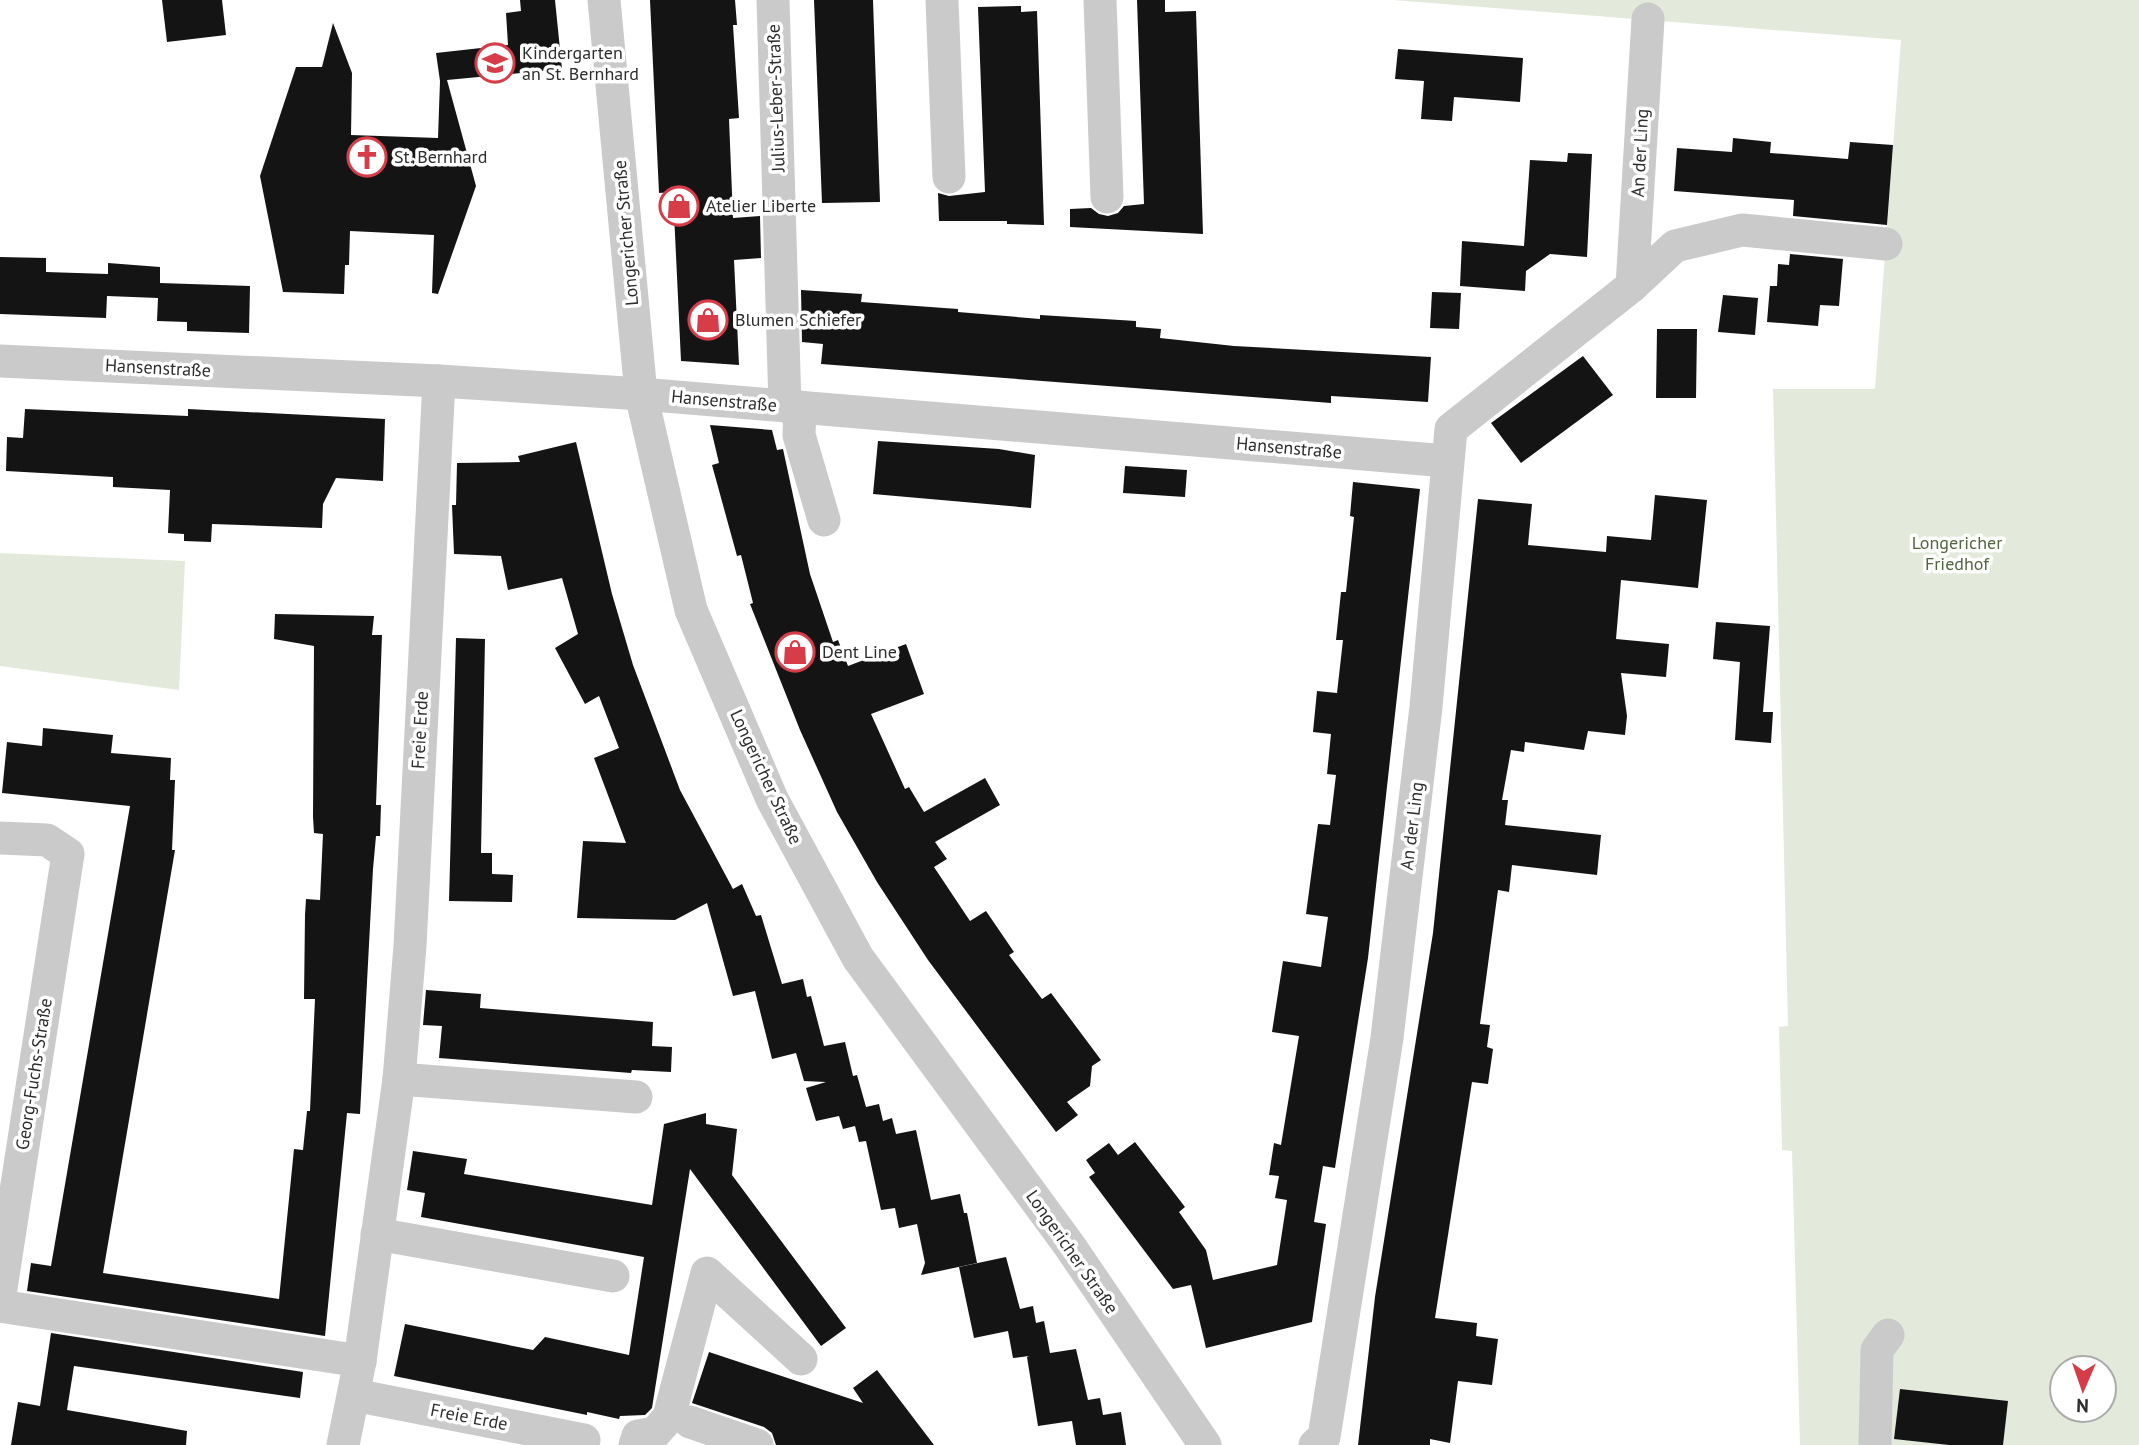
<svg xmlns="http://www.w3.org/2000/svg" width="2139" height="1445" viewBox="0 0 2139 1445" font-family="'PT Sans',sans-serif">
<rect width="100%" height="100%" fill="#fff"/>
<!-- green -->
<g fill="#e3eadc" fill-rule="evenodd">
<path d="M1393,0H2139V1445H1800L1792,1151L1782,1150L1779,1027L1788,1026L1773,389H1875L1901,40ZM2062,1368H2104V1410H2062Z"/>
<polygon points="0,553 185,561 179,690 0,666"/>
</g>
<!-- building -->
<g fill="#141414">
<polygon points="162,0 222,0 226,35 167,42"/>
<polygon points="520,0 555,0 562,69 447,80 476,186 438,294 432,293 434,235 350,231 349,265 345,265 344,294 283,292 260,176 296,67 322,67 333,23 352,73 351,135 438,138 440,81 436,53 508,45 506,13 521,11"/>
<polygon points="650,0 735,0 737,25 733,25 739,118 729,119 733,218 760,216 761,258 734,260 739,365 681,361 673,192 659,193"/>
<polygon points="814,0 873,0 880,202 822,203"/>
<polygon points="1137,0 1165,0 1165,12 1196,11 1203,234 1070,227 1070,209 1091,208 1099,214 1108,216 1118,213 1124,206 1144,204"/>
<polygon points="1021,6 1021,12 1037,11 1044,225 1007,224 1007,221 939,221 938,193 949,196 985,192 978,7"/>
<polygon points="1398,49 1523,58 1520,102 1454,97 1452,121 1421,119 1424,81 1395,79"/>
<polygon points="1733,138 1771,142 1770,153 1848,159 1850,142 1893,145 1887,225 1793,216 1794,200 1674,191 1677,148 1732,152"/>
<polygon points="1568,153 1592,154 1587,257 1550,254 1526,271 1525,291 1460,286 1462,241 1524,246 1530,160 1567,162"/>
<polygon points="1790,254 1843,259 1839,306 1820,305 1818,326 1767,322 1770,286 1777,286 1778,264 1789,265"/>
<polygon points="0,257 46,258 46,272 108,274 108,263 160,267 160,283 250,286 249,333 187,331 187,322 157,321 158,298 107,296 106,318 0,314"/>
<polygon points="801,290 862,294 861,302 958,309 958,312 1040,319 1040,315 1136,321 1136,327 1161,329 1160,338 1234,346 1431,357 1428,402 1331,396 1331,403 821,364 823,344 802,342"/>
<polygon points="1432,292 1461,293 1459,329 1430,328"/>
<polygon points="1723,295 1758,298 1755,335 1718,332"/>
<polygon points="1657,329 1697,329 1696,398 1656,398"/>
<polygon points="1583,356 1613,395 1521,463 1491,423"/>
<polygon points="25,409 188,416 188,409 385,419 383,481 336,478 323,504 322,528 212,524 211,542 184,541 184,534 168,533 170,490 113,487 113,477 6,471 7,437 23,438"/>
<polygon points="710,425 772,430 777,450 783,449 810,574 833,642 838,640 848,666 906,644 924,694 871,714 905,789 909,787 924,812 985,778 1000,805 935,842 947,859 934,867 970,921 986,911 1014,952 1009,955 1042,999 1051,993 1101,1060 1092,1066 1090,1086 1067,1102 1078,1115 1056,1132 928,960 877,882 837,812 800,730 750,604 753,603 741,555 737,556 712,465 719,463"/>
<polygon points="878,441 999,449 1035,455 1031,508 873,494"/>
<polygon points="576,442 612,594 633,665 680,790 733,889 742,884 756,916 761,915 782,984 803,979 807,997 811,996 824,1046 845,1042 853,1076 857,1075 866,1107 879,1104 883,1121 892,1118 896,1134 916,1130 931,1200 960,1194 964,1213 967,1213 977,1263 921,1275 925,1263 917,1224 899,1228 895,1208 881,1210 866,1141 859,1142 855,1126 843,1129 839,1116 816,1121 806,1088 826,1082 804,1081 796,1053 772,1059 755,991 733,996 707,903 675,920 577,918 583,841 626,843 594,758 619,748 599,696 585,704 555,648 578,634 562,578 508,590 501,556 454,554 452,505 456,505 457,463 520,462 518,456"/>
<polygon points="1125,466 1187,470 1185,497 1123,493"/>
<polygon points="1353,482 1420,489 1368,958 1335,1168 1323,1166 1314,1222 1326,1224 1312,1322 1206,1348 1191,1285 1173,1289 1089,1177 1095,1173 1086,1160 1109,1143 1118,1155 1135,1142 1185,1207 1179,1212 1206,1250 1213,1280 1277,1265 1287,1200 1275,1198 1279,1176 1269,1175 1274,1143 1281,1145 1299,1036 1272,1032 1283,961 1321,967 1328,917 1306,914 1318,824 1330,825 1336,775 1327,774 1331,734 1313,732 1317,691 1337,693 1343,640 1336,640 1341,592 1346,592 1354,517 1350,516"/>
<polygon points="1655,495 1707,500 1698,588 1621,580 1616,639 1669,644 1666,677 1621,673 1627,716 1625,735 1588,731 1584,750 1525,742 1524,752 1511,750 1502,800 1508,800 1505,825 1601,835 1597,875 1512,865 1509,892 1498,890 1480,1024 1490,1025 1487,1047 1493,1049 1488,1084 1472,1082 1435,1318 1477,1323 1476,1336 1498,1339 1492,1385 1458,1381 1450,1443 1430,1439 1430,1445 1358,1445 1375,1297 1433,933 1478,499 1532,504 1528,545 1606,552 1607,536 1651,540"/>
<polygon points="275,614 374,616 372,635 382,635 376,805 381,805 380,836 376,836 373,869 360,1114 347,1113 325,1336 27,1291 31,1263 51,1266 130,806 2,793 7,742 42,746 43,728 113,735 111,753 171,758 170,780 175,780 172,850 175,850 103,1273 279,1299 294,1149 303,1150 307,1111 310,1111 315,999 304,999 305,915 306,899 320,900 323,834 314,833 313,817 314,646 274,639"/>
<polygon points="1716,622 1770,626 1763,712 1773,712 1771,743 1735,740 1740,662 1713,659"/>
<polygon points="456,638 485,639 481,853 492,853 492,874 513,875 512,902 449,901"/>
<polygon points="426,990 481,994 480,1008 653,1022 652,1046 672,1047 671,1072 632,1070 631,1073 439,1058 442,1026 423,1025"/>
<polygon points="706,1113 706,1124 737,1129 732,1175 846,1328 821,1346 690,1169 652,1408 645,1415 620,1416 619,1419 587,1412 587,1415 394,1376 405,1324 533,1350 545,1337 629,1355 644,1257 421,1217 425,1193 407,1190 413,1151 467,1159 464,1174 652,1205 664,1124"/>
<polygon points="1006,1257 1020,1309 1033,1306 1036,1323 1044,1321 1050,1353 1076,1349 1088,1400 1100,1398 1103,1415 1121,1412 1126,1445 1076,1445 1072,1421 1038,1426 1027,1357 1029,1356 1013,1358 1008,1331 974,1338 959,1267"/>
<polygon points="51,1333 303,1372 300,1398 74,1366 67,1410 187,1431 186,1445 11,1445 18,1402 40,1406"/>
<polygon points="709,1352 863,1403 853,1388 877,1370 934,1445 776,1445 772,1433 764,1427 692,1403"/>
<polygon points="1900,1389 2008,1401 2003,1445 1949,1445 1894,1439"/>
</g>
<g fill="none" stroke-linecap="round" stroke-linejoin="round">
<!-- minor -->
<g stroke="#cacaca" stroke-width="33">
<polyline points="604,0 641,394 691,610 772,799 858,958 1069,1245 1205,1445"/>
<polyline points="773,0 785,406"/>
<polyline points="942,0 949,177"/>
<polyline points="1100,0 1107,197"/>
<polyline points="1632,286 1648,19"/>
<polyline points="0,361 439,381 641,394 1447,461"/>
<polyline points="800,407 799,435 824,520"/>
<polyline points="0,838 47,840 68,854 0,1295"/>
<polyline points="399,1079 636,1097"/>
<polyline points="377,1234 613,1276"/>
<polyline points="0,1306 360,1361"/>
<polyline points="354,1395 584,1440"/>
<polyline points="690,1422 757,1445"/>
<polyline points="343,1445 360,1361 399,1079 410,946 439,381"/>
<polyline points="635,1445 638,1436 655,1433 669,1417 707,1273 801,1359"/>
<polyline points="1315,1445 1324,1437 1387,1038 1426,707 1451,429 1632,286 1675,246 1742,230 1886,244"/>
<polyline points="1875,1445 1877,1350 1888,1335"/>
</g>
</g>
<!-- icons -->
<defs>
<g id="school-ring" transform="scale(2.0125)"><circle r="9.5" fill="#fff" stroke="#d63d49" stroke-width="1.5"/><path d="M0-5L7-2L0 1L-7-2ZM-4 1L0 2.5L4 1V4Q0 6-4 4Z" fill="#d63d49"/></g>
<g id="church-ring" transform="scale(2.0125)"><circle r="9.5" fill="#fff" stroke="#d63d49" stroke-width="1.5"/><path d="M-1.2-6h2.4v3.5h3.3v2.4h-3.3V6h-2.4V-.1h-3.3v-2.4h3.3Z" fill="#d63d49"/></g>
<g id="shop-ring" transform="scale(2.0125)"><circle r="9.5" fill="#fff" stroke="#d63d49" stroke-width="1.5"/><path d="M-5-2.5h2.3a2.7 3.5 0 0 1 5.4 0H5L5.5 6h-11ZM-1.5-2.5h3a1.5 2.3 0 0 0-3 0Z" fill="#d63d49"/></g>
</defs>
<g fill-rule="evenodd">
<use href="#school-ring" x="495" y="63"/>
<use href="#church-ring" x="367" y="157"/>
<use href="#shop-ring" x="679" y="206"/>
<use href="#shop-ring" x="708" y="320"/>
<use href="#shop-ring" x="795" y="652"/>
</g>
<g text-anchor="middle" stroke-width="7" stroke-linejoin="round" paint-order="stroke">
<!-- poi labels -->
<g font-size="18" fill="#2d2d2d" stroke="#fff" text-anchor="start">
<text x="522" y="59">Kindergarten<tspan x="522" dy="21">an St. Bernhard</tspan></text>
<text x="394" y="163">St. Bernhard</text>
<text x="706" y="212">Atelier Liberte</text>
<text x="735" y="326">Blumen Schiefer</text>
<text x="822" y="658">Dent Line</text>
</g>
<!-- street labels -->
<g font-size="18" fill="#2d2d2d" stroke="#fff">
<text transform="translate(776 98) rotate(-92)" y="6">Julius-Leber-Straße</text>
<text transform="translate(1640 153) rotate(-87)" y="6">An der Ling</text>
<text transform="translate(626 233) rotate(-95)" y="6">Longericher Straße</text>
<text transform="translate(158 368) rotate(3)" y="6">Hansenstraße</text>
<text transform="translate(724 401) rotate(5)" y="6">Hansenstraße</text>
<text transform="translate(1289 448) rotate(5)" y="6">Hansenstraße</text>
<text transform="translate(420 730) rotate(-87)" y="6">Freie Erde</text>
<text transform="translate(766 777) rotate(65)" y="6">Longericher Straße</text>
<text transform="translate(1412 826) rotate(-83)" y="6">An der Ling</text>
<text transform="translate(34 1074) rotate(-81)" y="6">Georg-Fuchs-Straße</text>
<text transform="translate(1072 1252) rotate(55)" y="6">Longericher Straße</text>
<text transform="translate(469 1417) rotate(11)" y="6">Freie Erde</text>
</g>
<!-- park labels -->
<g font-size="18" fill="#51653e" stroke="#fff">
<text x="1957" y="549">Longericher<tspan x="1957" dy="21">Friedhof</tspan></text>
</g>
</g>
<!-- north arrow -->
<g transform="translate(2083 1389) rotate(182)"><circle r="33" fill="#ffffff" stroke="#ababab" stroke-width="2"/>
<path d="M0-5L12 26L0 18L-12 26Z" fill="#d63d49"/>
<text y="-10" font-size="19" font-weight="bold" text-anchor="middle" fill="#2d2d2d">N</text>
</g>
</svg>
